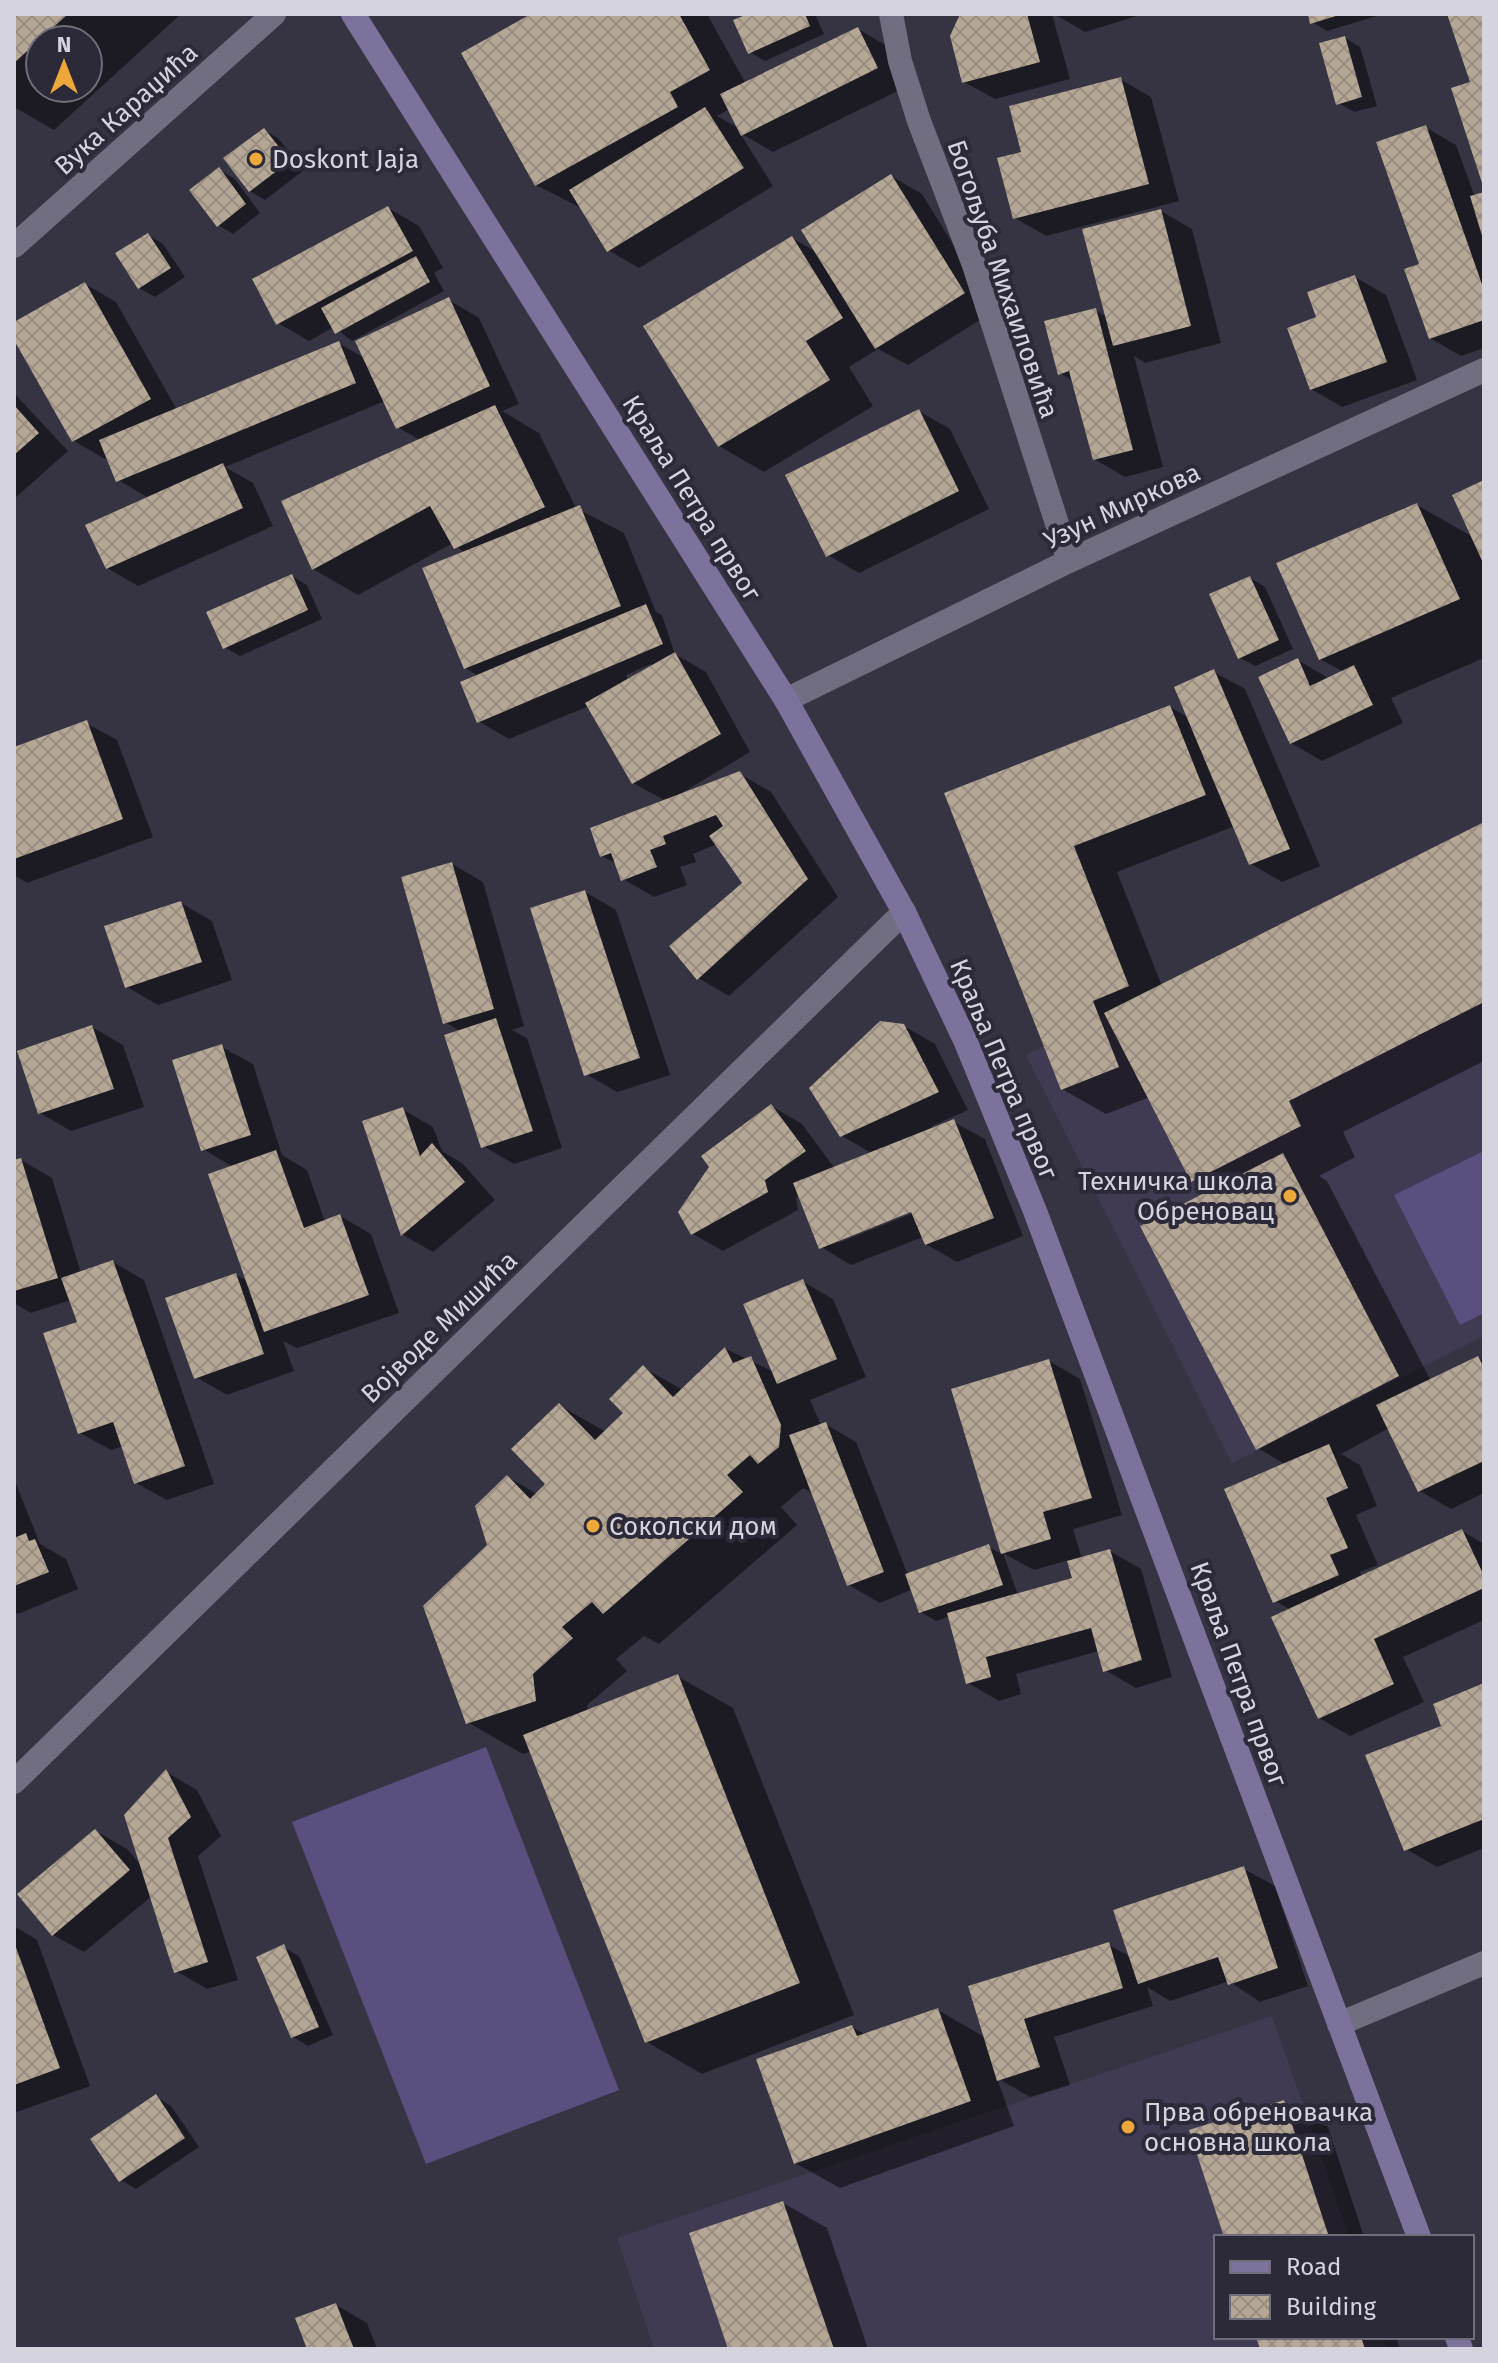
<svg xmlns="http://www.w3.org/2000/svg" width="1498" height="2363" viewBox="0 0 1498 2363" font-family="'Fira Sans',sans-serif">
<defs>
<pattern id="building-cross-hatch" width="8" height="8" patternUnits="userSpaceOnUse" patternTransform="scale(2)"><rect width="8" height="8" fill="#b5a795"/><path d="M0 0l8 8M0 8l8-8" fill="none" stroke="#988d80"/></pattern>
</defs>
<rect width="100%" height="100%" fill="#363343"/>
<!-- built -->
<g fill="#403b52">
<polygon points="1484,824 1484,1336 1232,1463 1026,1055"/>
<polygon points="1272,2016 1349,2237 1216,2237 1216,2337 1383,2337 1387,2349 654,2349 617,2238"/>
</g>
<!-- pitch -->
<g fill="#5b4f7f">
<polygon points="1484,1151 1484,1313 1460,1325 1394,1195"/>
<polygon points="486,1747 619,2090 426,2164 292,1822"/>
</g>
<!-- shadow -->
<g fill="#0007" fill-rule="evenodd">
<path d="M14,14H181L54,130L14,107ZM40,40H88V88H40Z"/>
<path d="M535,14H707L746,84L858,29L889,47L908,86L773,152L740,133L773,186L639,268L608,250L583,209L536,185ZM730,109L740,129L717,116Z"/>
<polygon points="753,14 815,14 824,34 765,61 750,52"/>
<polygon points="962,14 1052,14 1070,79 995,99 964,82"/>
<polygon points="1054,14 1137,14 1137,16 1085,32"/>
<polygon points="1310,14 1383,14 1327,31 1312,22"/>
<polygon points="1345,38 1360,47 1377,106 1354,112 1338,103"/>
<polygon points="1120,79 1151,97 1179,201 1046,236 1015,218 1024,153"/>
<polygon points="1425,127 1456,145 1475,197 1484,194 1484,348 1461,356 1430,338 1422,265"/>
<polygon points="264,130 279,139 304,170 265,200 250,191"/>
<polygon points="219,170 234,178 260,213 233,234 218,225"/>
<polygon points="891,176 922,194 994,311 908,365 878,349 849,367 873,406 764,472 719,446 792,238 818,253"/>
<polygon points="388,208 419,226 443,268 434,273 444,291 352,341 334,327 309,341 278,323"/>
<polygon points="1161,211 1192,229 1221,343 1145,363 1134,356 1163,467 1125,477 1094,459 1073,381 1060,373 1095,310 1107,317"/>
<polygon points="148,235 163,244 185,277 155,297 139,288"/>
<polygon points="1355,277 1386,295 1417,380 1342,407 1311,389 1318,318"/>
<path d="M85,284L116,302L177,410L338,343L366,359L449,300L479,318L519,404L502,411L539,433L576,508L624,533L656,612L662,615L675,654L706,672L750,752L670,800L740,774L771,792L838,897L729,996L698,978L744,883L717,844L693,854L696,862L680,867L687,885L654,897L623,879L617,864L602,856L666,801L633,783L589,706L509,739L478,721L479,676L465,668V553L453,543L358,595L313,569L420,440L397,427L385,401L225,467L253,483L273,526L138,586L107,568L149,498L118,480L108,457L105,459L74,441L14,336V325ZM651,664L652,667L628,680L626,675Z"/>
<polygon points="14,393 68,451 14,499"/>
<polygon points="919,411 950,429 989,509 859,573 828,555"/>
<polygon points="1484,482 1484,658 1391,698 1403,723 1322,761 1291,743 1298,660 1328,678 1344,672 1320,659 1417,505 1473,537"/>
<polygon points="292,576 307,585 322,619 240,656 224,647"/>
<polygon points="1250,578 1265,587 1293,649 1255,666 1240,658"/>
<polygon points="1214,672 1245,689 1320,866 1282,882 1251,864 1235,826 1117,872 1162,986 1484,824 1484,1061 1343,1132 1355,1157 1319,1176 1327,1181 1431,1381 1478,1358 1484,1361 1484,1493 1451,1509 1420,1491 1389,1428 1341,1454 1360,1465 1377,1506 1356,1515 1378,1565 1360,1572 1362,1577 1462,1531 1484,1544 1484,1620 1403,1657 1424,1702 1350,1736 1319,1718 1291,1610 1275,1601 1286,1465 1258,1448 1211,1192 1192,1180 1150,1097 1106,1114 1062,1089 946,794 1170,707 1189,718"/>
<polygon points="86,723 117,740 153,837 27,883 14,875 14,750"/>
<polygon points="452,864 483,882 524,1026 512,1030 527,1038 562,1148 514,1164 483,1146 461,1032 445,1022"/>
<polygon points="585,892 616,910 670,1075 617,1092 586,1074"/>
<polygon points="181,903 212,921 232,980 158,1005 127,987"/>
<path d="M904,1026L935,1044L968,1110L932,1126L934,1130L954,1122L985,1139L1023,1236L957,1262L926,1244L923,1237L851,1265L821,1247L800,1195L796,1198L798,1210L723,1251L693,1234L771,1106L802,1124L835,1169L873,1154L842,1136ZM920,1207L921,1210L838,1243V1239Z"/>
<polygon points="92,1027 123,1045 144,1107 71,1131 40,1113"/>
<polygon points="222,1047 253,1064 282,1155 307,1170 325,1222 340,1216 371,1234 399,1313 297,1348 283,1341 294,1371 227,1395 196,1377 236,1275 249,1282 233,1167 203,1149"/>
<polygon points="402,1109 433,1127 442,1151 463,1164 495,1200 433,1252 403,1235 364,1123"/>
<polygon points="21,1160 52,1178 81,1273 113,1262 144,1280 214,1484 167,1500 136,1483 123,1446 111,1450 80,1433 79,1323 71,1300 31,1313 14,1303 14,1162"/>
<path d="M802,1281L833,1299L866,1377L810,1400L821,1425L825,1424L856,1442L908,1575L989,1547L1004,1555L953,1391L1049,1361L1080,1379L1122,1515L1073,1529L1082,1559L1110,1551L1141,1569L1172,1677L1136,1688L1105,1670L1099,1651L1016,1674L1021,1694L999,1701L968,1683L950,1616L936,1621L921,1612L913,1589L880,1603L849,1585L814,1494L803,1488L781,1507L797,1525L659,1644L644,1636L616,1659L627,1671L587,1705L588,1711L677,1676L733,1708L854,2015L702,2074L647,2042L532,1751L523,1754L467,1722L489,1546L508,1477L537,1494L548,1484L559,1405L606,1432L625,1413L644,1368L683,1390L726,1349L774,1372ZM1003,1553L1034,1570L1069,1560L1075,1579L1018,1595Z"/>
<polygon points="14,1479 40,1544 66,1559 78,1589 18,1614 14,1612"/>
<polygon points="1484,1686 1484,1848 1437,1867 1406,1849 1444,1727"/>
<polygon points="166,1772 197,1790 221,1836 198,1856 238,1980 207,1989 176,1971 152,1896 84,1952 53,1935 96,1831 127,1849 143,1868"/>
<polygon points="1244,1869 1275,1886 1308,1986 1260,2002 1229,1981 1170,2001 1147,1987 1153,2006 1054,2037 1070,2085 1030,2097 997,2078 1014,2126 840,2188 795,2163 852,2027 866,2035 938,2010 986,2038 1109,1945 1131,1957"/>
<polygon points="14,1926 37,1940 90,2086 14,2113"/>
<polygon points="283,1947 299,1956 333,2035 308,2046 293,2037"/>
<polygon points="156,2097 171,2106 199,2147 136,2189 121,2180"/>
<polygon points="1284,2102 1328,2127 1364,2237 1226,2237"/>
<polygon points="783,2203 827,2228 868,2349 730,2349"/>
<polygon points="336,2305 367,2323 377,2349 309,2349"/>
<polygon points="1258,2337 1396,2337 1400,2349 1262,2349"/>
</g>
<!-- building -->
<g fill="url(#building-cross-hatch)">
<polygon points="14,14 68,14 14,63"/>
<polygon points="531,14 679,14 710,70 670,92 678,107 535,186 461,53"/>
<polygon points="748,14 805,14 810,26 748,54 733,20"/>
<polygon points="960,14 1027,14 1040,62 962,83 950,36"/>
<polygon points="1308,14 1339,14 1339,15 1310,24"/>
<polygon points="1447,14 1484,14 1484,189 1451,88 1470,82"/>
<polygon points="858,27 878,68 741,136 720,94"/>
<polygon points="1345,36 1362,97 1336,105 1319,43"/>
<polygon points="1121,77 1149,184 1013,219 997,158 1021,152 1009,106"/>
<polygon points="705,107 744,168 607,252 569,190"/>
<polygon points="1426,125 1484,290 1484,320 1429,339 1404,269 1419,264 1376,142"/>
<polygon points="264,128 290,161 249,192 223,158"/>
<polygon points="219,167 246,204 217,227 189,190"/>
<polygon points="891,174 965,293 875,349 801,230"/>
<polygon points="1484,192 1484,238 1483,239 1470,196"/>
<polygon points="388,206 413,251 276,325 252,279"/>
<polygon points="1161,209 1191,326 1113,346 1082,229"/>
<polygon points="148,233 171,268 138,289 115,253"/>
<polygon points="792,236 843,318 806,341 830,380 718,447 643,326"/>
<polygon points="416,256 430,282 335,334 321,308"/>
<polygon points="1355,275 1387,362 1310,390 1287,328 1316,317 1307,292"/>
<polygon points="85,282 151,399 72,442 14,340 14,322"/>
<polygon points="449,297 490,386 396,429 355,341"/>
<polygon points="1096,308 1133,450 1093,460 1069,371 1058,375 1044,321"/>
<polygon points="339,341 356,383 116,482 99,440"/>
<polygon points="14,405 39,433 14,455"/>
<polygon points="495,405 545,507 454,549 430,506 312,570 281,501"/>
<polygon points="919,409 959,491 826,557 785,475"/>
<polygon points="223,463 243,508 106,569 85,525"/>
<polygon points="1484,480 1484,565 1452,495"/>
<polygon points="1417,503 1460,599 1319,660 1276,563"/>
<polygon points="580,505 621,606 464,669 422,568"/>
<polygon points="292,574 308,610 223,649 206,612"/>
<polygon points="1250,576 1279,640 1238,659 1209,594"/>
<polygon points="646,604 663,644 477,723 460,682"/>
<polygon points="675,652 721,734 632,784 585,703"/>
<polygon points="1298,658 1310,686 1354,665 1373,705 1290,744 1258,677"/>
<polygon points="1214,669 1290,849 1249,865 1174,687"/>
<polygon points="1170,705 1206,795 1074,846 1129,986 1093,1001 1119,1067 1061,1090 944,793"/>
<polygon points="87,720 123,819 14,859 14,747"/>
<polygon points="740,771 808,879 697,980 669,946 742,883 709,836 723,826 716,815 663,836 666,844 650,850 657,867 621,881 611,853 600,857 590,828"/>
<polygon points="1484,822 1484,1002 1289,1101 1301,1126 1191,1182 1104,1013"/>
<polygon points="452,862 494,1009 443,1024 401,877"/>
<polygon points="585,890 640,1058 584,1076 530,908"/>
<polygon points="181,901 202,962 125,988 104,926"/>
<polygon points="496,1018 533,1131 481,1148 444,1035"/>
<polygon points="880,1021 904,1024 939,1092 840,1137 809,1088"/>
<polygon points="92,1025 114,1089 38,1114 17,1051"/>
<polygon points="222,1044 251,1135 201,1151 172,1060"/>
<polygon points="771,1104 806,1151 765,1180 768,1192 691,1235 678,1212 709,1167 701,1156"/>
<polygon points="403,1107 420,1156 432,1143 465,1182 401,1236 362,1121"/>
<polygon points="954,1119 994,1218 925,1245 911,1212 819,1249 793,1183"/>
<polygon points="276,1150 304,1228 340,1214 369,1295 264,1332 208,1174"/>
<polygon points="1283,1153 1399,1376 1256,1450 1140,1226"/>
<polygon points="21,1158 58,1278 14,1291 14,1160"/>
<polygon points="113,1260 185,1466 134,1484 113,1422 78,1434 43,1333 77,1322 61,1278"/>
<polygon points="236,1273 264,1354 194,1379 165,1298"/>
<polygon points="803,1279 837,1359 777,1384 743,1304"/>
<polygon points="725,1347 733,1363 751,1356 781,1425 779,1447 758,1464 750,1455 727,1475 743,1492 603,1614 592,1602 562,1627 573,1638 533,1674 536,1701 466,1724 423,1606 487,1545 475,1506 507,1475 530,1499 545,1484 511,1449 559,1403 595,1440 623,1413 609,1399 643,1365 673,1397"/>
<polygon points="1478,1356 1484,1368 1484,1461 1418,1492 1376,1405"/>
<polygon points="1049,1359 1092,1498 1043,1512 1051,1539 1001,1554 951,1389"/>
<polygon points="826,1422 884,1572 847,1586 789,1435"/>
<polygon points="1329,1444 1348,1488 1326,1498 1348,1548 1330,1555 1339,1575 1273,1603 1224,1489"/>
<polygon points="1462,1529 1484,1576 1484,1588 1374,1639 1394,1684 1318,1719 1271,1617"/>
<polygon points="26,1533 29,1541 35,1539 49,1572 14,1586 14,1538"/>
<polygon points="989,1544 1003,1585 919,1613 905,1574"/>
<polygon points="1110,1549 1142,1660 1103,1672 1091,1628 986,1657 991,1677 966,1684 947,1613 1072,1578 1067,1561"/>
<polygon points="678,1674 800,1983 645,2043 523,1735"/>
<polygon points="1484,1683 1484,1819 1404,1851 1365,1755 1441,1726 1433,1704"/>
<polygon points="166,1769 191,1817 168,1838 208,1962 174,1973 124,1815"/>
<polygon points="95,1829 130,1870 52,1936 17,1894"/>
<polygon points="1244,1866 1278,1968 1228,1985 1218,1957 1138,1984 1113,1910"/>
<polygon points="14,1942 60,2068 14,2085"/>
<polygon points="1109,1942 1123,1988 1024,2019 1040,2067 997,2081 968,1986"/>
<polygon points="284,1944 319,2027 291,2038 256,1957"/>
<polygon points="938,2008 971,2101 794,2164 756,2059 852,2025 857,2036"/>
<polygon points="156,2094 185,2138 119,2182 90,2139"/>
<polygon points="1284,2100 1329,2237 1224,2237 1189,2130"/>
<polygon points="783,2201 834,2349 728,2349 689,2233"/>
<polygon points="336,2303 354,2349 307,2349 295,2318"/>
<polygon points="1256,2337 1361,2337 1365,2349 1260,2349"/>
</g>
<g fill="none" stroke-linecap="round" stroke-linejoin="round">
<!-- lane -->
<polyline stroke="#726e81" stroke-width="24" points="1339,2024 1484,1963"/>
<!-- street -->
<g stroke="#726e81" stroke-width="24">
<polyline points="891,14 900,61 919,121 974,265 1069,561"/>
<polyline points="14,246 274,14"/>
<polyline points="786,700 1069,561 1484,370"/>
<polyline points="14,1782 904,912"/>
</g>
<!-- secondary -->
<g stroke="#7c729b" stroke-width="24">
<polyline points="353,14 786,700 904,912 965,1040 1035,1211 1419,2237"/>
<polyline points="1457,2337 1461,2349"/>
</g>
</g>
<!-- markers -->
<g fill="#eda83c" stroke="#2c2939" stroke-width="3">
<circle cx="256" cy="159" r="8"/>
<circle cx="1290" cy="1196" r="8"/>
<circle cx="593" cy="1526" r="8"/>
<circle cx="1128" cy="2127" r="8"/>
</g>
<g text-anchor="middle" stroke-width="8" stroke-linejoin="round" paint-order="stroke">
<!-- street labels -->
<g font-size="26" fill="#d5d3dd" stroke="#2c2939">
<text transform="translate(126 109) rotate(-42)" y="9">Вука Караџића</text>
<text transform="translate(1003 279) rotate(71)" y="9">Богољуба Михаиловића</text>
<text transform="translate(692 498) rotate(58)" y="9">Краља Петра првог</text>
<text transform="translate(1122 506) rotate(-25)" y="9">Узун Миркова</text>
<text transform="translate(1004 1069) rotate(67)" y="9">Краља Петра првог</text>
<text transform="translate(439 1327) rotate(-44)" y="9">Војводе Мишића</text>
<text transform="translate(1239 1674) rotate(70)" y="9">Краља Петра првог</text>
</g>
<!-- poi labels -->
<g font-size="26" fill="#d5d3dd" stroke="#2c2939" text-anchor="start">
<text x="272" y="168">Doskont Jaja</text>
<text x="1274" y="1190" text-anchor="end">Техничка школа<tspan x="1274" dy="30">Обреновац</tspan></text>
<text x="609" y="1535">Соколски дом</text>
<text x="1144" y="2121">Прва обреновачка<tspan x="1144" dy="30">основна школа</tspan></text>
</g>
</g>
<!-- border -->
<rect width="1498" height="2363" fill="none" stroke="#d5d3dd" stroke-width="32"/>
<!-- legend -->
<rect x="1214" y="2235" width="260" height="104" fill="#2c2939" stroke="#706d7b" stroke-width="2"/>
<rect x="1230" y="2261" width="40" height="12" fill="#7c729b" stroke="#706d7b" stroke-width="2"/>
<text x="1286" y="2275" font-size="24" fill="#d5d3dd">Road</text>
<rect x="1230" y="2295" width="40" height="24" fill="url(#building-cross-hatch)" stroke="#706d7b" stroke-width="2"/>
<text x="1286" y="2315" font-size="24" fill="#d5d3dd">Building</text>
<!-- north arrow -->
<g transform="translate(64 64)"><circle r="38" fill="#2c2939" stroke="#706d7b" stroke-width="2"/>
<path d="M0-6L14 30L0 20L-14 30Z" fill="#eda83c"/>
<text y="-12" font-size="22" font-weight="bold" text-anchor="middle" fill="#d5d3dd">N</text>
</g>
</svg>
